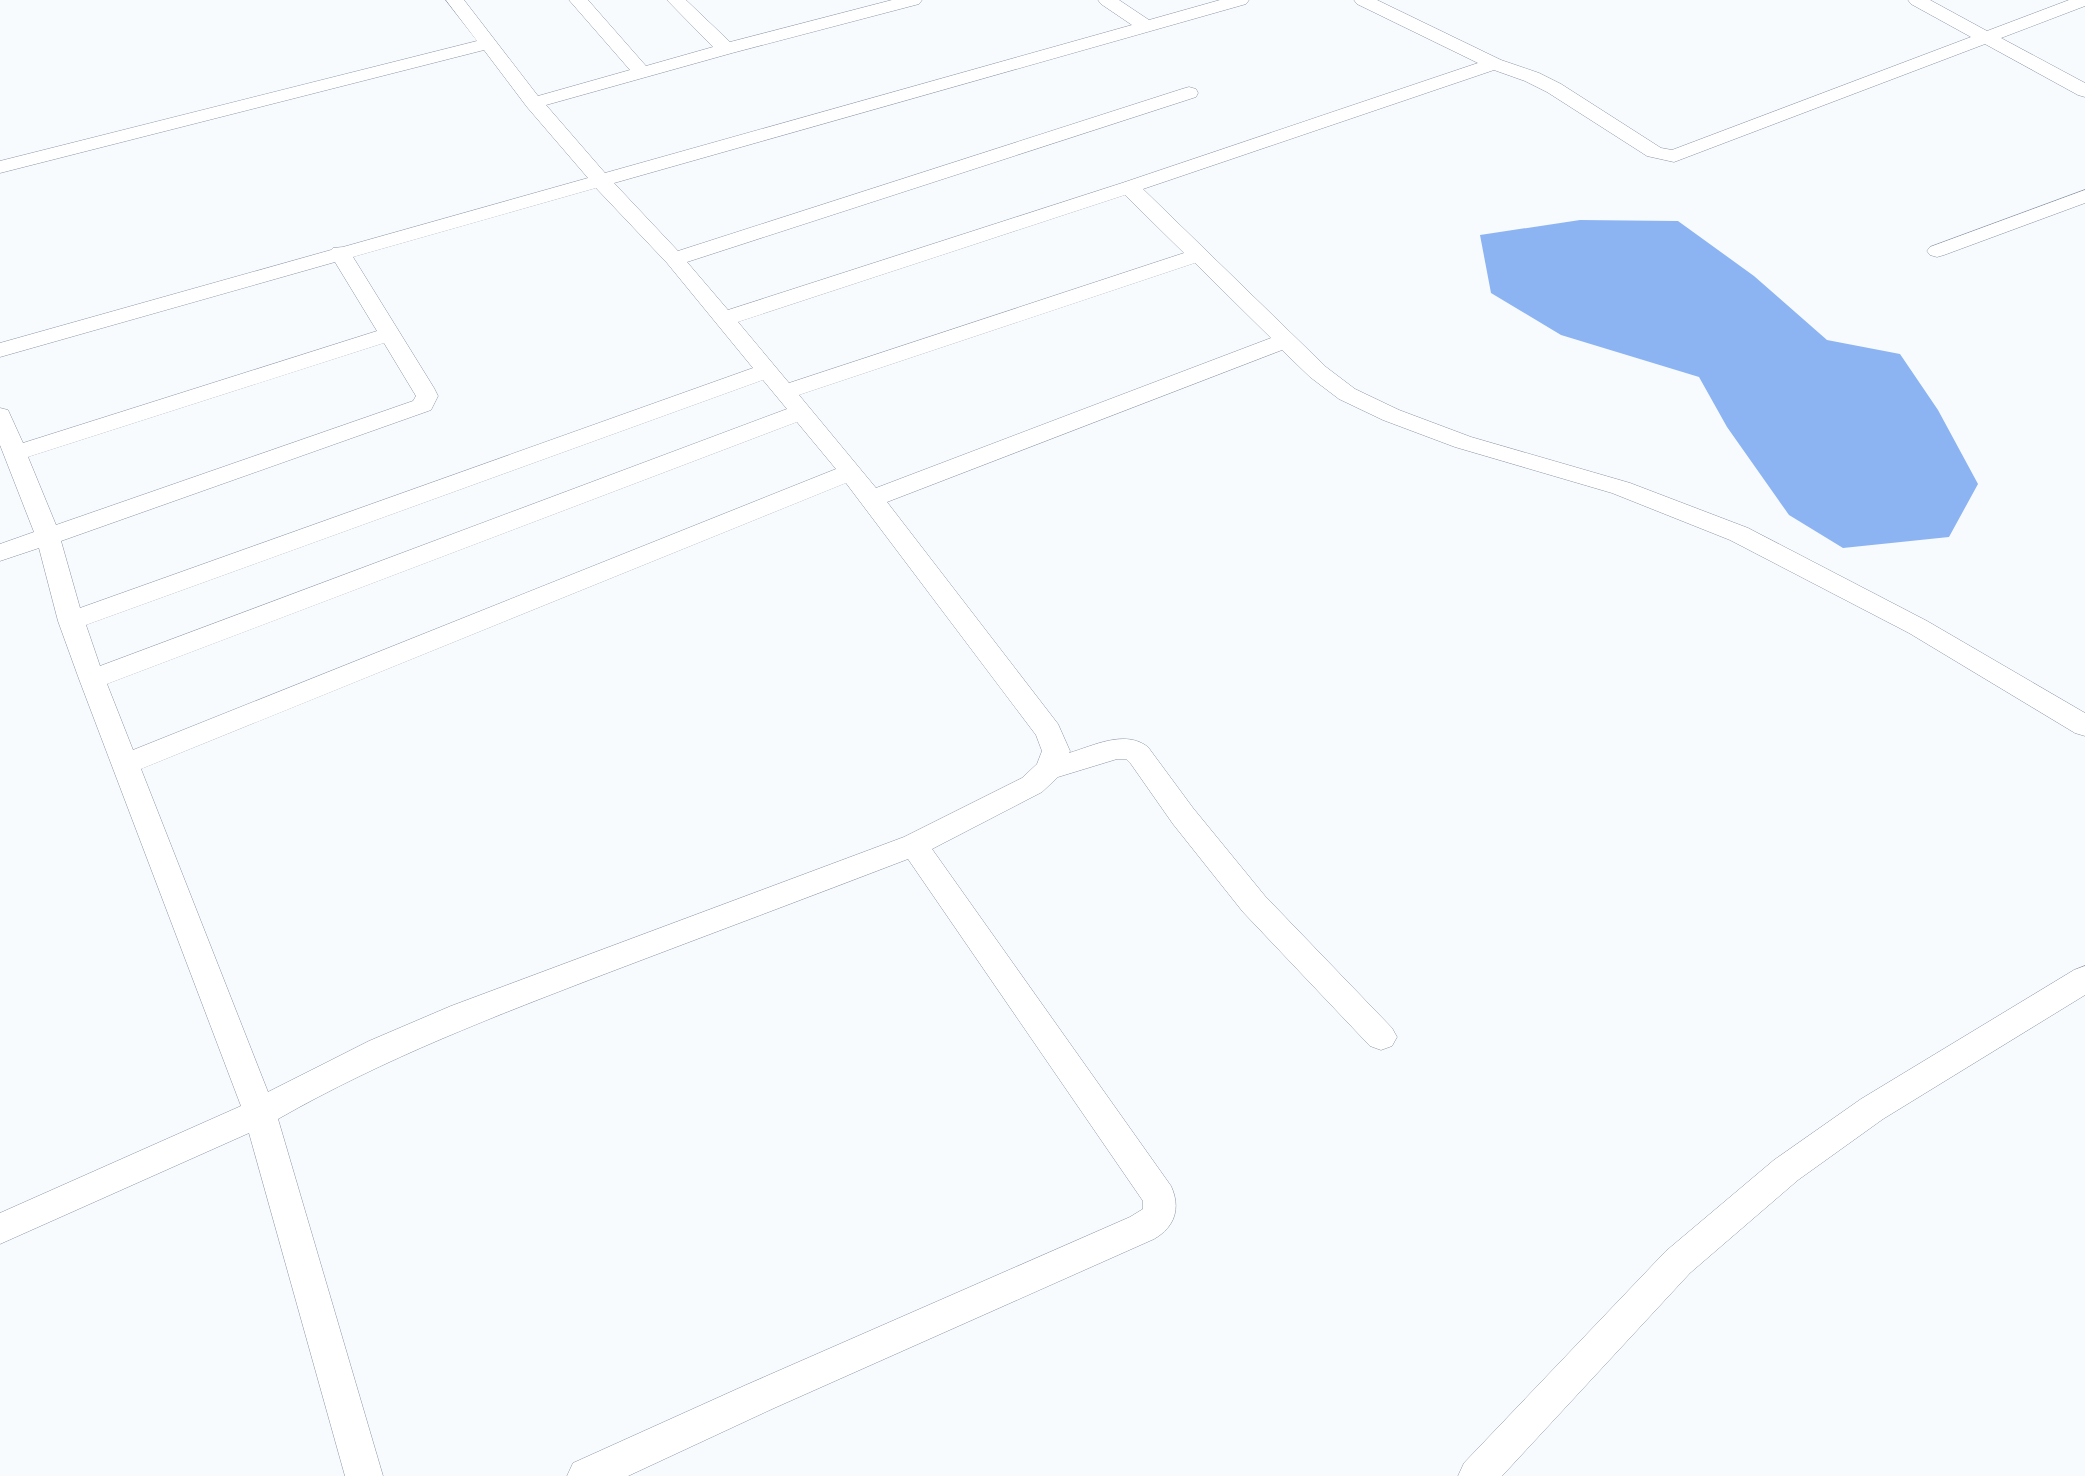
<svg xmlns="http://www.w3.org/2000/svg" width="2085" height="1476" viewBox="0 0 2085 1476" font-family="'PT Sans',sans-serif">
<rect width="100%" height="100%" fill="#f8fbfe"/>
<!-- water -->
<polygon fill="#8cb4f3" points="1580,220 1678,221 1754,276 1827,340 1900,354 1938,410 1978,484 1949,537 1843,548 1789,515 1727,427 1699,377 1561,335 1491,293 1480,235"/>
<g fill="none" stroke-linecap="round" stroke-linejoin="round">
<!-- minor casing -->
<g stroke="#8a95a7" stroke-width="1">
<g id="minor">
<path d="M446,0H464L538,96L630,70L569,0H588L646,66L713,47L667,0H686L730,42L892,0H922L919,4L732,53L546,105L605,173L1132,25L1101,4L1098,0H1119L1149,20L1220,0H1249L1246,4L614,183L678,251L1182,89L1189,87L1196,89L1198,93L1196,97L687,262L728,310L1122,183L1478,63L1357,4L1354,0H1377L1501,60L1539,73L1561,84L1661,148L1672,150L1971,37L1911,4L1908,0H1930L1987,31L2069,0H2085V6L2001,38L2085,83V97L2078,95L1985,44L1674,162L1647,156L1547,92L1525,81L1494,70L1143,189L1326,367L1355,389L1399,410L1471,437L1630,483L1748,528L1927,621L2085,713V736L2075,733L1909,633L1730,540L1612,493L1455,447L1383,420L1339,399L1310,377L1282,350L887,502L1058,724L1070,751L1069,753C1093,746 1125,729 1148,747L1193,808L1265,896L1392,1028L1397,1037L1392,1046L1381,1050L1370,1046L1243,912L1173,824L1131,764L1126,759H1117L1058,777L1042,792L932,849L1171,1186C1181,1208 1175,1227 1154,1239L772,1409L628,1476H567L573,1463L746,1385L1130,1217L1143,1209V1201L908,859C809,897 710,934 610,972C495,1016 385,1058 278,1119L383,1476H345L249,1133L0,1244V1213L241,1106L79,679L58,621L39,548L0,561V544L34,532L0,445V408L8,410L23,443L377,331L335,262L0,357V343L331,250L333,248L343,247L588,178L527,107L484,50L0,173V161L477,41ZM596,188L667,263L753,368L80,608L61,541L431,410L438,396L434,388L353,257ZM1125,195L1184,253L789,383L738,322ZM1195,263L1271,338L876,488L799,395ZM384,343L416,396L413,401L56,525L28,457ZM763,380L787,409L100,666L86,625ZM797,422L836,469L133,750L107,684ZM846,483L1036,735L1042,751L1037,764L1022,778L904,837L451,1006L369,1041L268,1092L141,769Z"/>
<polygon points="2085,190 2085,203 1944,255 1937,257 1930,255 1927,251 1930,247"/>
<polygon points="2085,966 2085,995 1883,1119 1798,1180 1690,1273 1502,1476 1458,1476 1464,1463 1666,1251 1774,1160 1861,1099 2074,970"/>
</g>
</g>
<!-- minor -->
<use href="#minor" fill="#fff" fill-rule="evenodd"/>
</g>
</svg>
